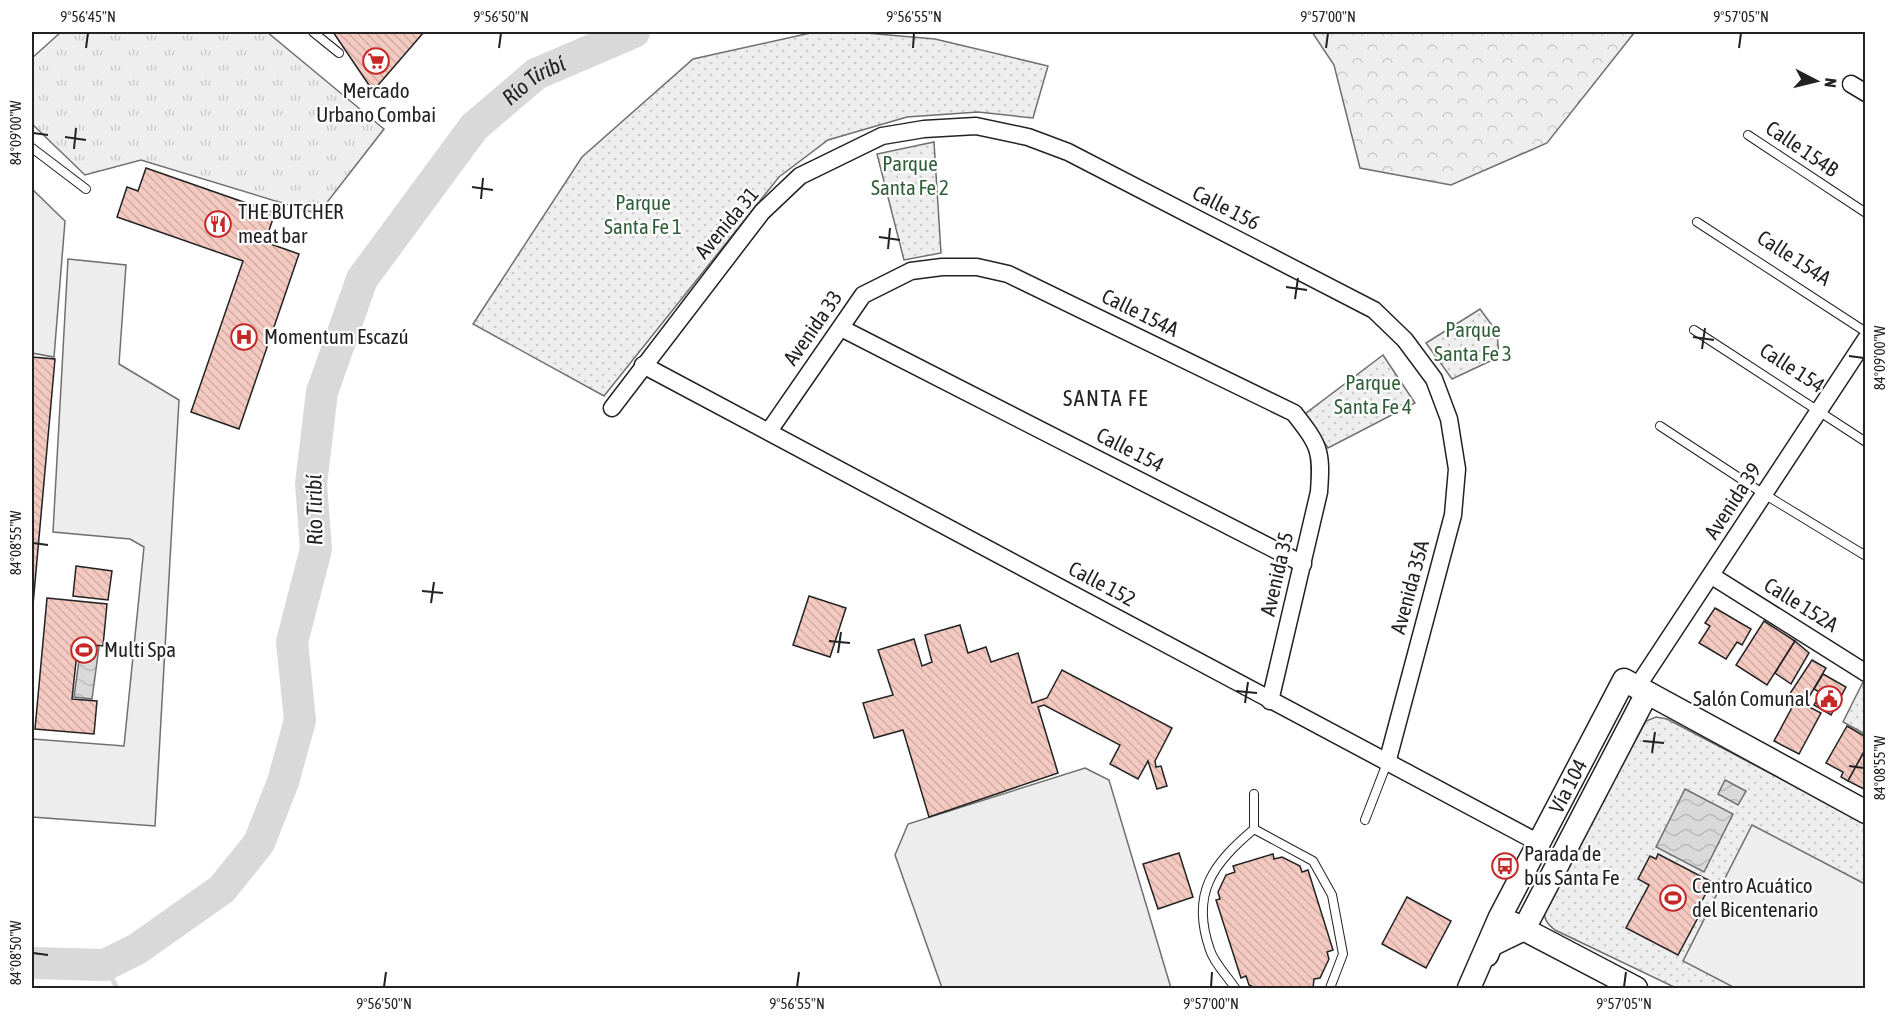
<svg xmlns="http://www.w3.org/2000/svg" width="1897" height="1020" viewBox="0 0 1897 1020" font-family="'Asap Condensed',sans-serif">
<defs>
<pattern id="grass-tufts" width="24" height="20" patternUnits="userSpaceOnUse" patternTransform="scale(1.5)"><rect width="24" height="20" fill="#eee"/><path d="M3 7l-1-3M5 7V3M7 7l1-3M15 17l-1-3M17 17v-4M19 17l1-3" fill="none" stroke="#ccc"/></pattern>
<pattern id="forest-crowns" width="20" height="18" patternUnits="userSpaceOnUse" patternTransform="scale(1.5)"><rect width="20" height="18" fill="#eee"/><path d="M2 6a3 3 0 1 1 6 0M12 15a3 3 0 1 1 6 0" fill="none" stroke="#ccc"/></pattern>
<pattern id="park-dots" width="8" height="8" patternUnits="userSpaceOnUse" patternTransform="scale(1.5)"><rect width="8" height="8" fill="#eee"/><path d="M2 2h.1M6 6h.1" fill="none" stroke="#ccc" stroke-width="1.8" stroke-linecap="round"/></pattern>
<pattern id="water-waves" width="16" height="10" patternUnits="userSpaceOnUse" patternTransform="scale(1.5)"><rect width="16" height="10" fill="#d9d9d9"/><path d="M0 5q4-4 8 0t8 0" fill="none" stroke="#bababa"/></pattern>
<pattern id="building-back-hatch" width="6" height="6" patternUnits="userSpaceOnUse" patternTransform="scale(1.5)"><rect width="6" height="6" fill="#f3c9c0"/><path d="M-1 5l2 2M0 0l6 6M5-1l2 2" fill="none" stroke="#d0aca5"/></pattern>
</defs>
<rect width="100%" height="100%" fill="#fff"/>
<!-- grass -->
<polygon fill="url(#grass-tufts)" stroke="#6f6f6f" stroke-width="1.5" points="61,32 267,32 384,129 318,214 141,160 85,175 32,124 32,58"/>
<!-- forest -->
<polygon fill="url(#forest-crowns)" stroke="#6f6f6f" stroke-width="1.5" points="1312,32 1647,32 1634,33 1547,143 1451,185 1360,168 1334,65"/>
<!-- park -->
<g fill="url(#park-dots)" stroke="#6f6f6f" stroke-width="1.5">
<polygon points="815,32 854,32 935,39 1048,66 1033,118 978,112 907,117 828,140 779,177 604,396 473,324 582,157 693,59"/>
<polygon points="934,142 941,253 904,260 877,154"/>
<polygon points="1480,309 1497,332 1499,357 1452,379 1426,343"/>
<polygon points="1383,355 1415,403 1328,448 1305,414"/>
<polygon points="1863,682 1866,684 1865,734 1843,722"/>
<path d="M1656,717L1667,719L1865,823V988H1676L1555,930C1546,923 1543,918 1545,906L1646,721Z"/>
</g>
<!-- garden -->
<polygon fill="#eee" stroke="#6f6f6f" stroke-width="1.5" points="1752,825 1865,884 1865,988 1735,988 1683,961"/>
<!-- parking -->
<g fill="#ededed" stroke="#6f6f6f" stroke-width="1.5">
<polygon points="32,189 65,221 54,357 32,353"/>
<polygon points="68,259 126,265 119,364 179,400 155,826 32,817 33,739 124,746 144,547 130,539 53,532"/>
<polygon points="1085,768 1109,780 1171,988 942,988 895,855 908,824"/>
</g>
<!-- water -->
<g fill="url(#water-waves)" stroke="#6f6f6f" stroke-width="1.5">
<polygon points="81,645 99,647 92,699 74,697"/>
<polygon points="1725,780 1746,791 1738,805 1718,794"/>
<polygon points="1685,789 1733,814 1704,872 1656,847"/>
</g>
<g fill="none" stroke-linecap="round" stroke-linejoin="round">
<!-- stream -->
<polyline stroke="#d9d9d9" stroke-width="5" points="105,965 117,988"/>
<!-- river -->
<path stroke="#d9d9d9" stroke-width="32" id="s1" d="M32,963L105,965L137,949L222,889L259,843L283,782L300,720L292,642L316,549L311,484L322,392L362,279L474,127L536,74L634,32"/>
</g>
<!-- building -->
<g fill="url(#building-back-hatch)" stroke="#222" stroke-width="1.5">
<polygon points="333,32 424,32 373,91"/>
<polygon points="146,168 275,213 265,242 299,254 239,429 191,412 243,261 117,217 127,187 138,191"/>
<polygon points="32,357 55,359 32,616"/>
<polygon points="76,566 112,571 108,600 73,596"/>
<polygon points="809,596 846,608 830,657 793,645"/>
<polygon points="47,598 107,604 103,646 78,643 72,699 97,701 94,734 35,729"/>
<polygon points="1715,608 1751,629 1742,645 1737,642 1726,659 1699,643 1710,626 1705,623"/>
<polygon points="1764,621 1795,641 1767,685 1736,665"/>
<polygon points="960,625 968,653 986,647 991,662 1018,653 1032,703 1047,698 1062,670 1172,728 1155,761 1156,767 1161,766 1167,786 1157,789 1148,761 1138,779 1110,764 1120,745 1044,705 1038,707 1058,773 929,817 903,730 874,738 863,703 893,695 878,650 914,639 922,666 932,662 925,635"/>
<polygon points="1795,641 1809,653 1791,684 1775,673"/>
<polygon points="1812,660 1826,668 1805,704 1789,695"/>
<polygon points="1823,674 1846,687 1831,715 1814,705 1821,693 1814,689"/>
<polygon points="1796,700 1821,713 1799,754 1774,741"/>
<polygon points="1847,726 1866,737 1866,748 1848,781 1841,777 1843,772 1826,763"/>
<polygon points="1866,748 1866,790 1848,781"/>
<polygon points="1179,853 1193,897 1158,909 1143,864"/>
<polygon points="1273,854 1274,859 1282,857 1300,866 1302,872 1308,870 1333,950 1327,952 1329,959 1320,978 1314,979 1313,988 1256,988 1249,985 1246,976 1241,978 1216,900 1220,899 1218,892 1226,875 1235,872 1233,866"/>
<polygon points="1658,854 1712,882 1697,910 1701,912 1678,955 1626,928 1649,885 1638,879 1650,856 1656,859"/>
<polygon points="1407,897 1451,921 1426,968 1382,944"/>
</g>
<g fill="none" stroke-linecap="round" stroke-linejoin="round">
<!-- service casing -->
<g stroke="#222" stroke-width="10">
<g id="service">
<polyline points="313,32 339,53"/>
<polyline points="1748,135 1866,213"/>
<polyline points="32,148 86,189"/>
<polyline points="1697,222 1866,332"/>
<polyline points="1694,330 1866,442"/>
<polyline points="1660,426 1764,494 1866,556"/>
<polyline points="1254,794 1254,829 1313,861 1332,895 1343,954 1330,988"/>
<polyline points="1365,820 1387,763"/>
<path d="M1235,988C1228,977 1214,963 1210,950C1190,893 1213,864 1254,829"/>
</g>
</g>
<!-- minor casing -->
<g stroke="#222" stroke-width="19">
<g id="minor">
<polyline points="1851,84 1866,93"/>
<polyline points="841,328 1303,564"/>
<polyline points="643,365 1539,843 1542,852"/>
<polyline points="612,408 762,212 800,176 882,136 924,129 976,126 1028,137 1068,152 1374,310 1405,340 1434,379 1449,419 1457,469 1453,515 1387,763"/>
<path d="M769,431L863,295L911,271L942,267H977L1008,274L1294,413C1320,446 1322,451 1319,492L1270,701"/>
<polyline points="1712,576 1866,673"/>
<polyline points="1637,687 1866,339"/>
</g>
</g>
<!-- secondary casing -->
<g stroke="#222" stroke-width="25">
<g id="secondary">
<polyline points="1512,923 1636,988"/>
<polyline points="1487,955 1491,945 1524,929 1647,693"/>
<path id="s2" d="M1469,988L1500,917L1624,680L1866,812"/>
</g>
</g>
<!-- service -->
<use href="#service" stroke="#fff" stroke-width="8"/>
<!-- minor -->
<use href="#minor" stroke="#fff" stroke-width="16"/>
<!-- secondary -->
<use href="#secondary" stroke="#fff" stroke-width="22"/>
</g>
<!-- ticks -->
<path fill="none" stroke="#222" stroke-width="2" d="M86,48L88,33M499,48L501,33M913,48L914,33M1326,48L1328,33M1739,48L1741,33M33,133L48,135M65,137L86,140M74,149L76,128M472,187L493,190M481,199L483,178M879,237L900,240M888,249L890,228M1286,287L1307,290M1295,299L1298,278M1693,337L1714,340M1702,349L1705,328M1849,356L1864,358M33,543L48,545M422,591L443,593M431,603L434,582M829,641L850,643M838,653L841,632M1236,691L1257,693M1245,703L1248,682M1643,741L1664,743M1652,753L1655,732M1849,766L1864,768M33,953L48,955M384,987L386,972M797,987L799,972M1211,987L1212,972M1624,987L1626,972"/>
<!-- icons -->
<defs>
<g id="supermarket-ring" transform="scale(1.35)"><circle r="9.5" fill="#fff" stroke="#c62828" stroke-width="1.5"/><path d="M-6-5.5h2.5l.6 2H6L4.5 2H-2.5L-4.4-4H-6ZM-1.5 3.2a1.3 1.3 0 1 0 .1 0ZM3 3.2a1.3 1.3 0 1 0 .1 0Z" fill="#c62828"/></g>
<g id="restaurant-ring" transform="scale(1.35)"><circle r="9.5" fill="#fff" stroke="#c62828" stroke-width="1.5"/><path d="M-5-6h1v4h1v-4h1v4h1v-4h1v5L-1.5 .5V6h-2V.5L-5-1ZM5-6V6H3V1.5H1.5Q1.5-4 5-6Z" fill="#c62828"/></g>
<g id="hospital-ring" transform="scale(1.35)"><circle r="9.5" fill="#fff" stroke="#c62828" stroke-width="1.5"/><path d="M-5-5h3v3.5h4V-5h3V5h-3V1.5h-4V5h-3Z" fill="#c62828"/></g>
<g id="stadium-ring" transform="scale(1.35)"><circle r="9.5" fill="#fff" stroke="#c62828" stroke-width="1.5"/><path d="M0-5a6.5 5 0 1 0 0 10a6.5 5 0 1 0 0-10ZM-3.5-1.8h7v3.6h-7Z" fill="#c62828"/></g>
<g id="civic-ring" transform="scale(1.35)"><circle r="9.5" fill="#fff" stroke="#c62828" stroke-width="1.5"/><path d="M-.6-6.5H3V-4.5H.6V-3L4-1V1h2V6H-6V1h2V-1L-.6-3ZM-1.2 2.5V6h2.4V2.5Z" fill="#c62828"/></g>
<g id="bus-ring" transform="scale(1.35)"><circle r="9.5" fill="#fff" stroke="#c62828" stroke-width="1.5"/><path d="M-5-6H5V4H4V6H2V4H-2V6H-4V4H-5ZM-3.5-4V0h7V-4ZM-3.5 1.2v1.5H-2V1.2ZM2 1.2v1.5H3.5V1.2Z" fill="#c62828"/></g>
</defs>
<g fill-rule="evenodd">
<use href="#supermarket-ring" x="376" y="61"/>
<use href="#restaurant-ring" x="218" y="224"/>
<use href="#hospital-ring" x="244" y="337"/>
<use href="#stadium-ring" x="84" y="650"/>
<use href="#civic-ring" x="1829" y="699"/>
<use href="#bus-ring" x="1505" y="866"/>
<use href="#stadium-ring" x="1673" y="898"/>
</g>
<g text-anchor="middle" stroke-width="4.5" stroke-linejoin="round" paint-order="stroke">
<!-- poi labels -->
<g font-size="21" fill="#222" stroke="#fff" text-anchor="start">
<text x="376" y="98" text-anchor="middle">Mercado<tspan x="376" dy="24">Urbano Combai</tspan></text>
<text x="238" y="219">THE BUTCHER<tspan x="238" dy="24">meat bar</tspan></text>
<text x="264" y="344">Momentum Escazú</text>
<text x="104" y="657">Multi Spa</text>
<text x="1810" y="706" text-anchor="end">Salón Comunal</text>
<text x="1524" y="861">Parada de<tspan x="1524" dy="24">bus Santa Fe</tspan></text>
<text x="1692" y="893">Centro Acuático<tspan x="1692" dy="24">del Bicentenario</tspan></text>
</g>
<!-- street labels -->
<g font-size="21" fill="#222" stroke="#fff">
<text transform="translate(1802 149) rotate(34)" y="7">Calle 154B</text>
<text transform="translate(1226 208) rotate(27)" y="7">Calle 156</text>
<text transform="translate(727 223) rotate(-50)" y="7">Avenida 31</text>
<text transform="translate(1794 258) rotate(33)" y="7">Calle 154A</text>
<text transform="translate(1140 313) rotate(26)" y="7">Calle 154A</text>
<text transform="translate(813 328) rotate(-55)" y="7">Avenida 33</text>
<text transform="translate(1792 368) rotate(33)" y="7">Calle 154</text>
<text transform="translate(1130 450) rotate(27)" y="7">Calle 154</text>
<text transform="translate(1733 501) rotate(-57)" y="7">Avenida 39</text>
<text transform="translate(1277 574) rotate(-77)" y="7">Avenida 35</text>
<text transform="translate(1102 584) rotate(28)" y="7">Calle 152</text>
<text transform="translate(1410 587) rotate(-75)" y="7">Avenida 35A</text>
<text transform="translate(1801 605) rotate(32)" y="7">Calle 152A</text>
<text dy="7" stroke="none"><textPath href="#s2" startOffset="225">Vía 104</textPath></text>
</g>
<!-- park labels -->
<g font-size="21" fill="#2f5e38" stroke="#fff">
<text x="910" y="171">Parque<tspan x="910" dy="24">Santa Fe 2</tspan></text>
<text x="643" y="210">Parque<tspan x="643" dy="24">Santa Fe 1</tspan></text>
<text x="1473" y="337">Parque<tspan x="1473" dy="24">Santa Fe 3</tspan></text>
<text x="1373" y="390">Parque<tspan x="1373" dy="24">Santa Fe 4</tspan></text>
</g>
<!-- water labels -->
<g font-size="22" font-style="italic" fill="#222" stroke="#fff">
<text dy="8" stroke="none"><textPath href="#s1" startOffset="1119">Río Tiribí</textPath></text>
<text transform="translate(314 510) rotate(-91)" y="8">Río Tiribí</text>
</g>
<!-- neighbourhood labels -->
<g font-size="22" letter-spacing="1.5" fill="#222" stroke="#fff">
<text x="1106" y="406">SANTA FE</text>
</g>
</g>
<!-- border -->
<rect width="1897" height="1020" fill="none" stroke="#ffffff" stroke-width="66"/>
<!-- north arrow -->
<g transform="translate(1816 81) rotate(97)" stroke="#ffffff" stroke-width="4.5" paint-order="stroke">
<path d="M0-4.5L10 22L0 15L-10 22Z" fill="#222222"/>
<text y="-9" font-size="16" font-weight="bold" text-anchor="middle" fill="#222222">N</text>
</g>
<rect x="33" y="33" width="1831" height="954" fill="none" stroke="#222" stroke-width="2"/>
<g font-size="15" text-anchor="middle" fill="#222">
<text x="88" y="22">9°56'45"N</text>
<text x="501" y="22">9°56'50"N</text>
<text x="914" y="22">9°56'55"N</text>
<text x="1328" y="22">9°57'00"N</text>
<text x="1741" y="22">9°57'05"N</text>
<text transform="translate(16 133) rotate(-90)" y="5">84°09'00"W</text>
<text transform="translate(1880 358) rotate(-90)" y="5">84°09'00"W</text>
<text transform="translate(16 543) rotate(-90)" y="5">84°08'55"W</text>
<text transform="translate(1880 768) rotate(-90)" y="5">84°08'55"W</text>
<text transform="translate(16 953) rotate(-90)" y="5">84°08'50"W</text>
<text x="384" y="1009">9°56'50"N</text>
<text x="797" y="1009">9°56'55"N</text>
<text x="1211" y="1009">9°57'00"N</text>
<text x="1624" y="1009">9°57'05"N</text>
</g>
</svg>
